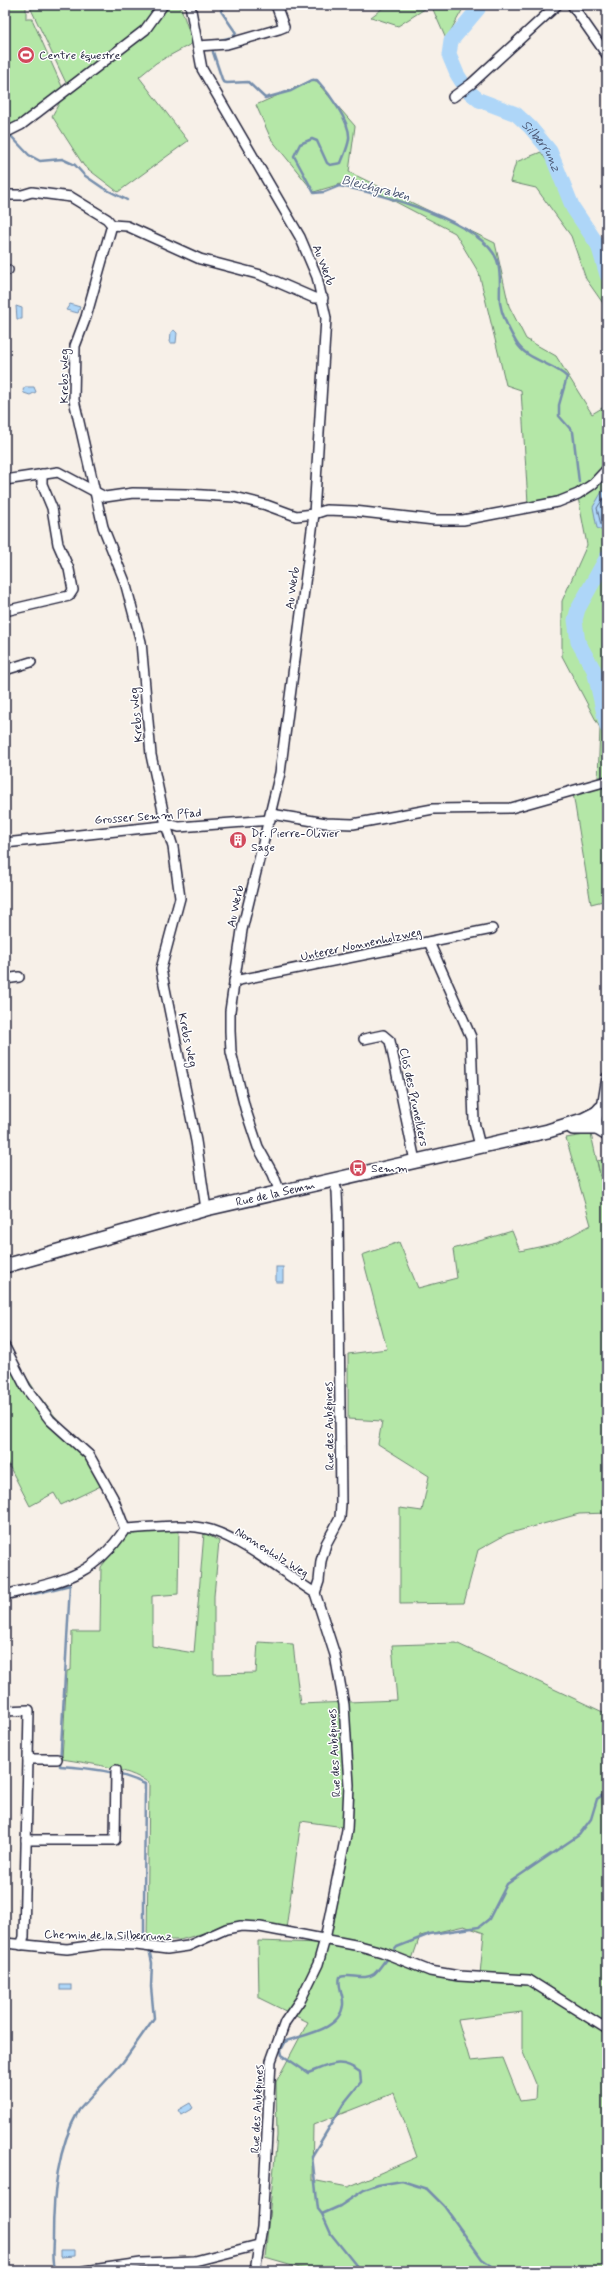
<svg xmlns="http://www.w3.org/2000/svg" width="612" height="2276" viewBox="0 0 612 2276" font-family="Mynerve,sans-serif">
<rect width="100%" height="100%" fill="#f7f0e8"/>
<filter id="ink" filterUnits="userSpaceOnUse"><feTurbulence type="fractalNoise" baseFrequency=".025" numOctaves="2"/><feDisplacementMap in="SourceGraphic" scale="8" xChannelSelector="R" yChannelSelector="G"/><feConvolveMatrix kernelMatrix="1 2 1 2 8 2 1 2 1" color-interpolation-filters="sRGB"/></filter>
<g filter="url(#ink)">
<!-- green -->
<g fill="#b4e7a7" stroke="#6b8471" fill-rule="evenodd">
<polygon points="5,5 26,5 26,19 32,19 64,91 18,124 5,129"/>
<polygon points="29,5 180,5 193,43 156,63 139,77 188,141 118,192 84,166 52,116 68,87"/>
<polygon points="387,5 465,5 446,39 431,5 398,26 371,17"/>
<polygon points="314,79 355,126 349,172 495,243 509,306 526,339 556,356 592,414 607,405 607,900 591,904 573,793 598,779 600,728 562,656 562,601 587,545 577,492 528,503 521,390 506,385 479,273 455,233 354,180 314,192 271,139 256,105"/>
<polygon points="541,152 600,245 607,266 607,309 586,279 571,236 536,188 510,182 516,162"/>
<polygon points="591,1134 605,1198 597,1161 607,1159 607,1513 579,1514 507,1534 478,1550 464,1603 400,1604 400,1508 422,1511 429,1476 378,1444 382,1421 348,1419 348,1354 387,1349 362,1255 399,1242 418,1288 457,1278 453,1249 512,1231 520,1251 557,1243 591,1225 566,1138"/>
<path d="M5,1341C19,1367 35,1392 54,1415C73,1438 95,1456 109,1482L61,1505L54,1493L30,1506L5,1458Z"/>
<path d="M179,1526L178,1594L152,1596V1646L194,1653L204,1533L219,1541L214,1596V1674L256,1673L258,1642L293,1644L300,1704L397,1700L392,1645L456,1643L607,1714V2271H310L265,2258L277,2136L276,2082L308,2022L259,1998L258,1941L321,1943L344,1827L301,1821L286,1929L240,1922L180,1940H147L149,1783C125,1767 91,1764 62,1759L67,1671L71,1670L72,1632H100L101,1567L129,1531ZM464,1926L484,1933L480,1974L454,1980L409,1968L420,1936ZM522,2012V2050L536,2084L535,2099L520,2101L503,2058L470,2061L458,2020ZM394,2093L417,2157L348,2187L312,2180L313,2125Z"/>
</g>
<!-- water -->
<g fill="#aed6f8" stroke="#768eac">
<polygon points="70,304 80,307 78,313 66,310"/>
<polygon points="16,306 22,308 22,319 17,319"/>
<polygon points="174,330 177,333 176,343 170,343 171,332"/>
<polygon points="25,387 34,387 36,392 30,395 24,393 23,390"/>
<polygon points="607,489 607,533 597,528 593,507 603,490"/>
<rect x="276" y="1267" width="7" height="15"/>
<rect x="60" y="1985" width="11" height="5"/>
<polygon points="190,2103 193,2108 181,2115 178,2110"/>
<polygon points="60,2250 75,2250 75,2256 60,2257"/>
</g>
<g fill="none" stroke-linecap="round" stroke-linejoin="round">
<!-- shore -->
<polyline stroke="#5a6a87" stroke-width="1" points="607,493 597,508 601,525 607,529"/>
<!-- stream -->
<g stroke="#768eac" stroke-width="2.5">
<polyline points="220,40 233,37 236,33 221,11 225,5"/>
<path d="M213,52L223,82L227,83L248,82L265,98L291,91L312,80H317C328,92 351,122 349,139C348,147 344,155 341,163L330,165L327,163L317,141L312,139L300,144L294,156L314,193L324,192L339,186C377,192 483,222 497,260C502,274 499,288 500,303C502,316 509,330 516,342C527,361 552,362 567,377L559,405V416L573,432L579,482"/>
<polyline points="9,134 29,155 40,161 62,159 75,165 84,175 103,188 127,200"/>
<path d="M28,1591L30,1595L70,1585L60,1766C90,1768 118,1771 145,1784L144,1907V1939L147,1945"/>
<polyline points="392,1953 397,1947 430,1934 479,1927 489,1919 507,1884 579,1835 591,1819 597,1799 607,1792"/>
<path d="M389,1956C383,1962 380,1969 374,1974C365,1981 350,1973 340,1977C337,1986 344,1995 343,2005C340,2030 306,2034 286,2041L281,2050L282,2055L308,2073C330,2065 340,2057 360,2072L361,2082L344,2103L312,2156L318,2209L322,2214L340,2206L364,2190L378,2185L402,2181L427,2189L444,2206L482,2259L499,2271"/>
<polyline points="322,2214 331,2234 359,2269 359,2271"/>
<path d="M54,2268C51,2259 53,2248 53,2238C53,2195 57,2148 79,2110L123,2062L154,2018L151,1987L152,1963L149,1949"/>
</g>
<!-- river -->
<g stroke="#aed6f8" stroke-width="15">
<path id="s1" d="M478,5V9L451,41L449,55L457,74L467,90L479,100L516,114L530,127L550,151L573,208L598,245L607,275"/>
<polyline points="607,557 578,609 575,620 578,642 594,670 607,727"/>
</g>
<!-- minor casing -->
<g stroke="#22223b" stroke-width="12">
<g id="minor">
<polyline points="190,5 202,69 300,237 317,277 326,318 314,514 280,773 242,930 230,1011 230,1031 231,1052 245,1108 258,1147 273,1174 280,1192"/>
<polyline points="572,5 607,55"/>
<polyline points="198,46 227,44 279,29 284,27 276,5"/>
<polyline points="453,97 471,84 557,5"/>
<polyline points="5,133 21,125 145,30 163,5"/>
<polyline points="5,195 22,195 32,192 71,197 107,219 112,225 127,226 200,259 261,275 314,298 323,298"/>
<polyline points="112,225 86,317 75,346 74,400 103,527 125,582 141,642 151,755 166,825 173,847 180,898 161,969 196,1141 206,1209"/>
<polyline points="5,270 8,270"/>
<polyline points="5,480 58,472 105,497 133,493 187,494 235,497 266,505 296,516 314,514 326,510 354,511 434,520 463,520 558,502 578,494 593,484 607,469"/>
<polyline points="5,611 69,596 73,590 69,569 58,544 52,508 42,484 42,474"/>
<polyline points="5,670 31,662"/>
<polyline points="271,814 326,823 353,824 433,809 511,808 607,781"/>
<polyline points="5,843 172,825 179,827 270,820"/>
<polyline points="429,942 471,1037 474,1122 480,1146"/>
<polyline points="5,979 19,977"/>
<polyline points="234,981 492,929"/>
<polyline points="364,1039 383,1035 390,1041 415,1161"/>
<polyline points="602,1108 607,1077"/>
<path d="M5,1347L26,1388L50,1420L89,1455L113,1498L125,1529C152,1528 185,1522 211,1530C245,1541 285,1574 315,1593"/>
<path d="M5,1595C59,1581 92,1579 125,1529"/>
<polyline points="5,1711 29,1710 28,1759 57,1759"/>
<polyline points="26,1840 115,1840 116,1770"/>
<polyline points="5,1943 67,1949 104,1944 136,1945 167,1949 188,1946 226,1929 241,1926 260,1927 360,1946 382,1952 430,1971 459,1976 529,1980 607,2029"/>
<polyline points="21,1945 24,1937 28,1759"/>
<polyline points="85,2271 141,2263 195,2261 258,2245"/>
<polyline points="255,2271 262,2227 271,2061 285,2022 301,1999 318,1964 325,1939 347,1830 349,1785 344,1705 335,1655 315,1593 319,1581 321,1561 326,1544 340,1518 341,1504 338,1214 337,1191 333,1180"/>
</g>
</g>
<!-- secondary casing -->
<g stroke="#22223b" stroke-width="16">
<g id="secondary">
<path d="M607,1105C597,1109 593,1118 597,1128L607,1134"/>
<polyline points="573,1128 597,1128"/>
<path id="s2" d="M5,1266L206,1209L548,1131L583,1120L597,1113"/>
</g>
</g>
<!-- minor -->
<use href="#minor" stroke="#fff" stroke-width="9"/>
<!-- secondary -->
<use href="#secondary" stroke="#fff" stroke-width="13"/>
</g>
</g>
<!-- icons -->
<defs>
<g id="stadium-disc" transform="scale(0.9)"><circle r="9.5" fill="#d1495b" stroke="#fff"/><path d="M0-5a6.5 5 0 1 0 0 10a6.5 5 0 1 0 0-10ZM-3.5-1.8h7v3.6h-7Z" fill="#fff"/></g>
<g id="building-disc" transform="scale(0.9)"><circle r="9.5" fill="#d1495b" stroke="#fff"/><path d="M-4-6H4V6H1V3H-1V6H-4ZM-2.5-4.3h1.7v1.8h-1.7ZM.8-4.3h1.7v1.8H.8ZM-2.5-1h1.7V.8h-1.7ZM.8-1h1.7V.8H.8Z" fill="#fff"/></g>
<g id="bus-disc" transform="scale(0.9)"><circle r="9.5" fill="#d1495b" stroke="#fff"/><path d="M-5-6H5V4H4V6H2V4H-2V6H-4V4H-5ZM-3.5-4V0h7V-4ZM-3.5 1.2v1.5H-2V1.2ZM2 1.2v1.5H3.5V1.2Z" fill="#fff"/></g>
</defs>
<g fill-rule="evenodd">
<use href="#stadium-disc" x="26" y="55"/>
<use href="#building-disc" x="238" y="840"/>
<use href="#bus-disc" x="358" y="1168"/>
</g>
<g text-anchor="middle" stroke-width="3" stroke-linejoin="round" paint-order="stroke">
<!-- poi labels -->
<g font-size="12" fill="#22223b" stroke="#fff" text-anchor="start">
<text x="39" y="59">Centre équestre</text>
<text x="251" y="837">Dr. Pierre-Olivier<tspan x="251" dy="14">Sage</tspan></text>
<text x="371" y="1172">Semm</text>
</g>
<!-- street labels -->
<g font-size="12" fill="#22223b" stroke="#fff">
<text transform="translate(324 265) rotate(69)" y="4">Au Werb</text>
<text transform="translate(64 376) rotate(-90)" y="4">Krebs Weg</text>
<text transform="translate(292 588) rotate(-82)" y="4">Au Werb</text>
<text transform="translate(136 715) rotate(-95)" y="4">Krebs Weg</text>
<text transform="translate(148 816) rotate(-4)" y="4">Grosser Semm Pfad</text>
<text transform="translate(235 906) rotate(-78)" y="4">Au Werb</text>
<text transform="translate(361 944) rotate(-12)" y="4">Unterer Nonnenholzweg</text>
<text transform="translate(188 1040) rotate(78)" y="4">Krebs Weg</text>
<text transform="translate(414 1097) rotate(78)" y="4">Clos des Prunelliers</text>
<text dy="4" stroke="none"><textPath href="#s2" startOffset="280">Rue de la Semm</textPath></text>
<text transform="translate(329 1426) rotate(-91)" y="4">Rue des Aubépines</text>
<text transform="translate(272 1552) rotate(32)" y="4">Nonnenholz Weg</text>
<text transform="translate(334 1753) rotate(-93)" y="4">Rue des Aubépines</text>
<text transform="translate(108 1935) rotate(1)" y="4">Chemin de la Silberrunz</text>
<text transform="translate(257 2109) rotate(-87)" y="4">Rue des Aubépines</text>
</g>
<!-- water labels -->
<g font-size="13" font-style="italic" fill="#4c5874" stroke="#fff">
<text dy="5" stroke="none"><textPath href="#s1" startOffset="196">Silberrunz</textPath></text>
<text transform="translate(376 187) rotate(14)" y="5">Bleichgraben</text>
</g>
</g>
<!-- margin -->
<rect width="612" height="2276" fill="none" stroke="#fff" stroke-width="20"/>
<rect x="10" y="10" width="592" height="2256" fill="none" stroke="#22223b" stroke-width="1.5" filter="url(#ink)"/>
</svg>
